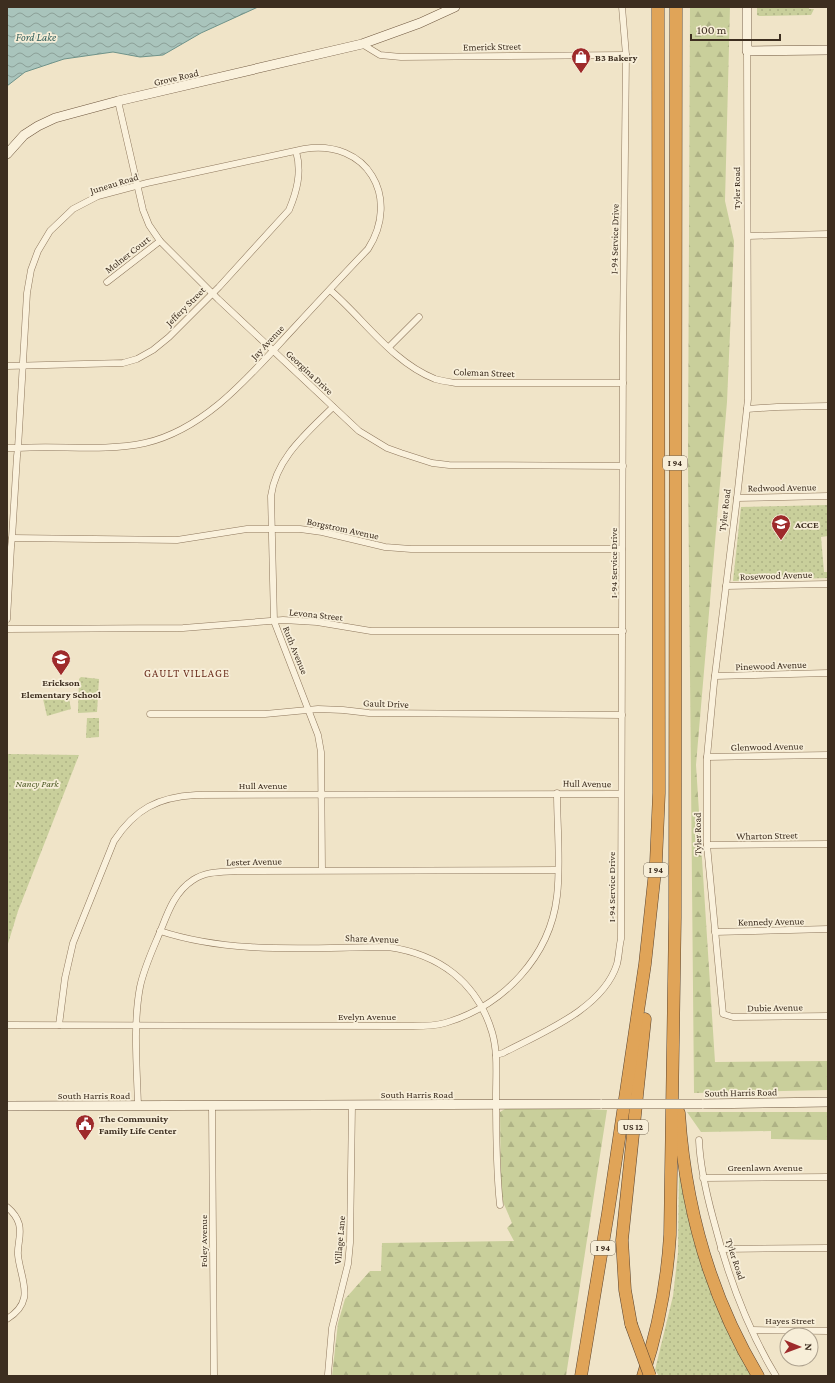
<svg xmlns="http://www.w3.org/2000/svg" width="835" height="1383" viewBox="0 0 835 1383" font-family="'Crimson Pro',serif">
<defs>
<pattern id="grass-dots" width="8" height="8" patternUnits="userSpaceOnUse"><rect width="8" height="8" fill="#c9cf9b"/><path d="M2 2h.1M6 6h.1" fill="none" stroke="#aeb285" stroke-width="1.8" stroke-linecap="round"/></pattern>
<pattern id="forest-firs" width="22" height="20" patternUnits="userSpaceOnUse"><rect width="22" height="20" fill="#c9cf9b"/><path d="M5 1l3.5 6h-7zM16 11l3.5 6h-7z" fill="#aeb285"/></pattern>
<pattern id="water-waves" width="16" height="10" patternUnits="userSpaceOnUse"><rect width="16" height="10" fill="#a9c4bc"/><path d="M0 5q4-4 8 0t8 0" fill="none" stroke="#8ba098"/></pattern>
</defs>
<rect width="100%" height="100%" fill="#f0e4c8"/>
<!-- grass -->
<g fill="url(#grass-dots)">
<polygon points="757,7 809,7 809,9 814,9 811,15 759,16 757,15"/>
<polygon points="828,505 828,536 821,537 824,572 828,572 828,578 733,581 741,507"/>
<polygon points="81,677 99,679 97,712 78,713 79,679"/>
<polygon points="68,694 71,709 47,716 43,699"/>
<polygon points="87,718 99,718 99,737 86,738"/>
<polygon points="7,754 79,755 18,911 7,947"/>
<polygon points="679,1173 693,1232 728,1331 751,1376 659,1376 655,1370 673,1296 678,1253"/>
</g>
<!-- forest -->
<g fill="url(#forest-firs)">
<polygon points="690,7 730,7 725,201 734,241 727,402 696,765 715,1062 828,1061 828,1090 694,1093 688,465"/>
<polygon points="562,1108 607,1110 566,1376 332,1376 338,1323 345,1299 370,1271 381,1271 382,1243 514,1241 507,1228 512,1223 503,1202 501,1192 500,1112 505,1109"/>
<polygon points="687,1112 828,1112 828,1140 771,1139 771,1131 701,1132"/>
</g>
<!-- water -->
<polygon fill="url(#water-waves)" stroke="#6f938a" points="7,7 258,7 201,33 163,55 140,57 113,52 64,59 25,72 7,86"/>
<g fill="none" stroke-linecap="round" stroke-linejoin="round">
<!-- street casing -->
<g stroke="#8d765c" stroke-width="7">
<g id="street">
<polyline points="362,44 380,55 401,57 626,55"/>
<polyline points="747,51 748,399 737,498 714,683 707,757 707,845 723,1014 733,1017 828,1016"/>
<polyline points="118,101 143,210 149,225 160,241 218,299 359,431 387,448 401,453 432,463 449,465 623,466"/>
<polyline points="748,236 828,234"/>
<polyline points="107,282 160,241"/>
<path d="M330,290C364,319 392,362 435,379C442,381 450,382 456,383H623"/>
<polyline points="389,347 419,317"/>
<path d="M7,366L123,363L137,359L153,350L169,337L219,287L289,210C297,191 302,172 296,151"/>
<polyline points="747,409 777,407 828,406"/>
<path d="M7,448H18C60,445 103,452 145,443C207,429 252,373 294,328C318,302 343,275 368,249C401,197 367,139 304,149L147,183L98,196L73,209L50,231L38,251L31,270L27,293L18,448L17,456L12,538L11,547L7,619"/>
<polyline points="737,498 828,496"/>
<polyline points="12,538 177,540 247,529 300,529 322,532 385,547 411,549 622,549"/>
<polyline points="726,586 828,584"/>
<polyline points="7,629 183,628 283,620 317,622 371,631 623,631"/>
<polyline points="715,676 828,673"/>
<polyline points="150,714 265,714 318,709 343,710 369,713 622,715"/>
<polyline points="707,757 828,755"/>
<polyline points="707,845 828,844"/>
<path d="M322,870L321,752L318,735L274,621L271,496C276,458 307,433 333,407"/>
<path d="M160,931C233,955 312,947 388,947C439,954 477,982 492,1032C498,1052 496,1075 496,1096C496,1132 496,1168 500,1205"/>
<polyline points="715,932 828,929"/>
<path d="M7,1025L402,1026C416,1026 431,1027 445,1023C503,1006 550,957 557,896C561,863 557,827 557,793"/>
<path d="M59,1025L65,978L73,943L114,841C135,809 158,797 196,795L621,794"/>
<path d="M496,1055L503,1053C541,1033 603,1009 617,964C619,956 619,947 621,939L623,337L626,55L622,7"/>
<path d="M138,1106C137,1069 133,1024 140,987C144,967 154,947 162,927C169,909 176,891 193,880C206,871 221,872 237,871L558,870"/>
<polyline points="212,1106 214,1376"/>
<path d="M699,1140C700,1167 706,1192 713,1218C727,1273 746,1327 776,1376"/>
<polyline points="703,1178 828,1177"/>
<path d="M7,1207C13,1212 17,1217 19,1224C22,1235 17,1245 18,1255C19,1268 27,1287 24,1298C22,1308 15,1314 7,1319"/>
<polyline points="721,1249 828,1248"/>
<polyline points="752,1330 828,1331"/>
<polyline points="328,1374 332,1328 348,1264 350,1243 352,1105"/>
</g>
</g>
<!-- secondary casing -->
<g stroke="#6f573f" stroke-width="10">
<g id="secondary">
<polyline points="747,7 747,51 828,50"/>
<polyline points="7,154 24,135 38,126 55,118 118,101 362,44 420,23 455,7"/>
<polyline points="702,1104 828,1102"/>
<polyline points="7,1106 602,1104"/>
</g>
</g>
<!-- highway casing -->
<g stroke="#5b4430" stroke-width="13">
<g id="highway">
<path d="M679,1113C685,1205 710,1296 758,1376"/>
<polyline points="631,1324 625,1290 622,1240 645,1019"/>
<polyline points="581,1376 608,1213 645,964 656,862 659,793 658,7"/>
<path d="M643,1376C658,1330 667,1284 670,1235L675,918L676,7"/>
</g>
</g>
<!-- street -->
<use href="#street" stroke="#faf1dc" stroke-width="6"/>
<!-- secondary -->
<use href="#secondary" stroke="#faf1dc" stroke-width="9"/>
<!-- highway -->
<use href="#highway" stroke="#e0a458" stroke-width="12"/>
<!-- secondary-bridge casing -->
<g stroke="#6f573f" stroke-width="10" stroke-linecap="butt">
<polyline id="secondary-bridge" points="602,1104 702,1104"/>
</g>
<!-- highway-bridge casing -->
<g stroke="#5b4430" stroke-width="13" stroke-linecap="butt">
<polyline id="highway-bridge" points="631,1324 650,1376"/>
</g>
<!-- secondary-bridge -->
<use href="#secondary-bridge" stroke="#faf1dc" stroke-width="9"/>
<!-- highway-bridge -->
<use href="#highway-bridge" stroke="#e0a458" stroke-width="12"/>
</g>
<!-- icons -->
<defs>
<g id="shop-pin" transform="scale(1)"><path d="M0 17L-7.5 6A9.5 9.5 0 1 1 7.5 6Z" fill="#9e2a2b" stroke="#f7eed8"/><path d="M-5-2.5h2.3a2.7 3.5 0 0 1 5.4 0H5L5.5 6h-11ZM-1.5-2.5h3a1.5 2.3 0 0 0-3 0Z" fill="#fff"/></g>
<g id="school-pin" transform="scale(1)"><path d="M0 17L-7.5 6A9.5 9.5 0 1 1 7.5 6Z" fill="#9e2a2b" stroke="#f7eed8"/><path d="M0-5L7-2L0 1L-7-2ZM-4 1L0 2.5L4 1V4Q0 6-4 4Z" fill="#fff"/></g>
<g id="civic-pin" transform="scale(1)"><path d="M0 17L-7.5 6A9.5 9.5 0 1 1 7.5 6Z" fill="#9e2a2b" stroke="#f7eed8"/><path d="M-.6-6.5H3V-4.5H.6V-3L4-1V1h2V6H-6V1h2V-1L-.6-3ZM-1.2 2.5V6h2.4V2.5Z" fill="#fff"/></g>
</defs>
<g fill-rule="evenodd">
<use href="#shop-pin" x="581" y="57"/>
<use href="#school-pin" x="781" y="524"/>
<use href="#school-pin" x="61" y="659"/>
<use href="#civic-pin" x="85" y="1124"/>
</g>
<g text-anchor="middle" stroke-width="3.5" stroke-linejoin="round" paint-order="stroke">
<!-- shield labels -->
<g fill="#f7eed8" stroke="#756857" stroke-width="1">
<rect x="663" y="456" width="24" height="14" rx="3"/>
<rect x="644" y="863" width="24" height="14" rx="3"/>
<rect x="618" y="1120" width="30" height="14" rx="3"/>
<rect x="591" y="1241" width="24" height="14" rx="3"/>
</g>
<g font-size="9" font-weight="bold" fill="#3d2e20">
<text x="675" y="466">I 94</text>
<text x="656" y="873">I 94</text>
<text x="633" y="1130">US 12</text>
<text x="603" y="1251">I 94</text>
</g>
<!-- street labels -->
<g font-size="10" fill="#3d2e20" stroke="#f7eed8">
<text transform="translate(492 46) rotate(-1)" y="4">Emerick Street</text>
<text transform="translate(176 77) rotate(-13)" y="4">Grove Road</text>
<text transform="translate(114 183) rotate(-17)" y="4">Juneau Road</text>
<text transform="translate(736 188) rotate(-90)" y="4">Tyler Road</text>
<text transform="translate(614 239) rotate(-89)" y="4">I-94 Service Drive</text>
<text transform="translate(127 254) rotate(-38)" y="4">Molner Court</text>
<text transform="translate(185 306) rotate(-45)" y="4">Jeffery Street</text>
<text transform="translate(267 342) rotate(-47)" y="4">Jay Avenue</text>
<text transform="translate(310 372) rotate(43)" y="4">Georgina Drive</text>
<text transform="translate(484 372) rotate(2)" y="4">Coleman Street</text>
<text transform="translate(782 487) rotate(-1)" y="4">Redwood Avenue</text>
<text transform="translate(724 510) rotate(-83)" y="4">Tyler Road</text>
<text transform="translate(343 528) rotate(12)" y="4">Borgstrom Avenue</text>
<text transform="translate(613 563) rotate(-90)" y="4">I-94 Service Drive</text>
<text transform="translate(776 575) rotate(-2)" y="4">Rosewood Avenue</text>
<text transform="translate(316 614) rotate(6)" y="4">Levona Street</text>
<text transform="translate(296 650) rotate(68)" y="4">Ruth Avenue</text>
<text transform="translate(771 665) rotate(-2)" y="4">Pinewood Avenue</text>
<text transform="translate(386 703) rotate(2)" y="4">Gault Drive</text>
<text transform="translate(767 746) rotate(-1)" y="4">Glenwood Avenue</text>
<text transform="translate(587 783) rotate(1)" y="4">Hull Avenue</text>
<text x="263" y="789">Hull Avenue</text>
<text transform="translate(697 834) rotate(-91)" y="4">Tyler Road</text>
<text transform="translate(767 835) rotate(-1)" y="4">Wharton Street</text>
<text transform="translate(254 861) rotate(-1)" y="4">Lester Avenue</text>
<text transform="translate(611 887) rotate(-90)" y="4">I-94 Service Drive</text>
<text transform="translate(771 921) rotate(-1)" y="4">Kennedy Avenue</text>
<text transform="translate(372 938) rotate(2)" y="4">Share Avenue</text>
<text transform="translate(775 1007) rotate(-1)" y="4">Dubie Avenue</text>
<text x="367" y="1020">Evelyn Avenue</text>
<text transform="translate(741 1092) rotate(-1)" y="4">South Harris Road</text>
<text x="417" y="1098">South Harris Road</text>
<text x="94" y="1099">South Harris Road</text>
<text x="765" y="1171">Greenlawn Avenue</text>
<text transform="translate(339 1240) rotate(-85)" y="4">Village Lane</text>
<text transform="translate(203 1241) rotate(-90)" y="4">Foley Avenue</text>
<text transform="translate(736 1259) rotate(72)" y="4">Tyler Road</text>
<text x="790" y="1324">Hayes Street</text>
</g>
<!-- poi labels -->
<g font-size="10" font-weight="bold" fill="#3d2e20" stroke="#f7eed8" text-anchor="start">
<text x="595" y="61">B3 Bakery</text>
<text x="795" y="528">ACCE</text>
<text x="61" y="686" text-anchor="middle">Erickson<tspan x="61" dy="12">Elementary School</tspan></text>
<text x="99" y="1122">The Community<tspan x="99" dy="12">Family Life Center</tspan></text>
</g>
<!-- park labels -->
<g font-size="10" font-style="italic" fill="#4d5a26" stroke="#f7eed8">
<text x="37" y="787">Nancy Park</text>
</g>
<!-- water labels -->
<g font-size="11" font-style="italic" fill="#2f5d5a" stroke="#f7eed8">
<text x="36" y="41">Ford Lake</text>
</g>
<!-- neighbourhood labels -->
<g font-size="11" letter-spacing="1" fill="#6b2e1e" stroke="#f7eed8">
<text x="187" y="677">GAULT VILLAGE</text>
</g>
</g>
<!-- border -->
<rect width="835" height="1383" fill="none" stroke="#3d2e20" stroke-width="16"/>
<!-- north arrow -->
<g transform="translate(799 1347) rotate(91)"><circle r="19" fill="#f7eed8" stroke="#ada18e"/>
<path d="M0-3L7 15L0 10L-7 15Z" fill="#9e2a2b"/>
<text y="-6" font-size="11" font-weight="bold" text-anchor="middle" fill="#3d2e20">N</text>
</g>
<!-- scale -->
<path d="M691 34v6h89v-6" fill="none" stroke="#3d2e20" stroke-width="2"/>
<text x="697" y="34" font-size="12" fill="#3d2e20" stroke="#f7eed8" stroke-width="3" paint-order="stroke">100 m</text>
</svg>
